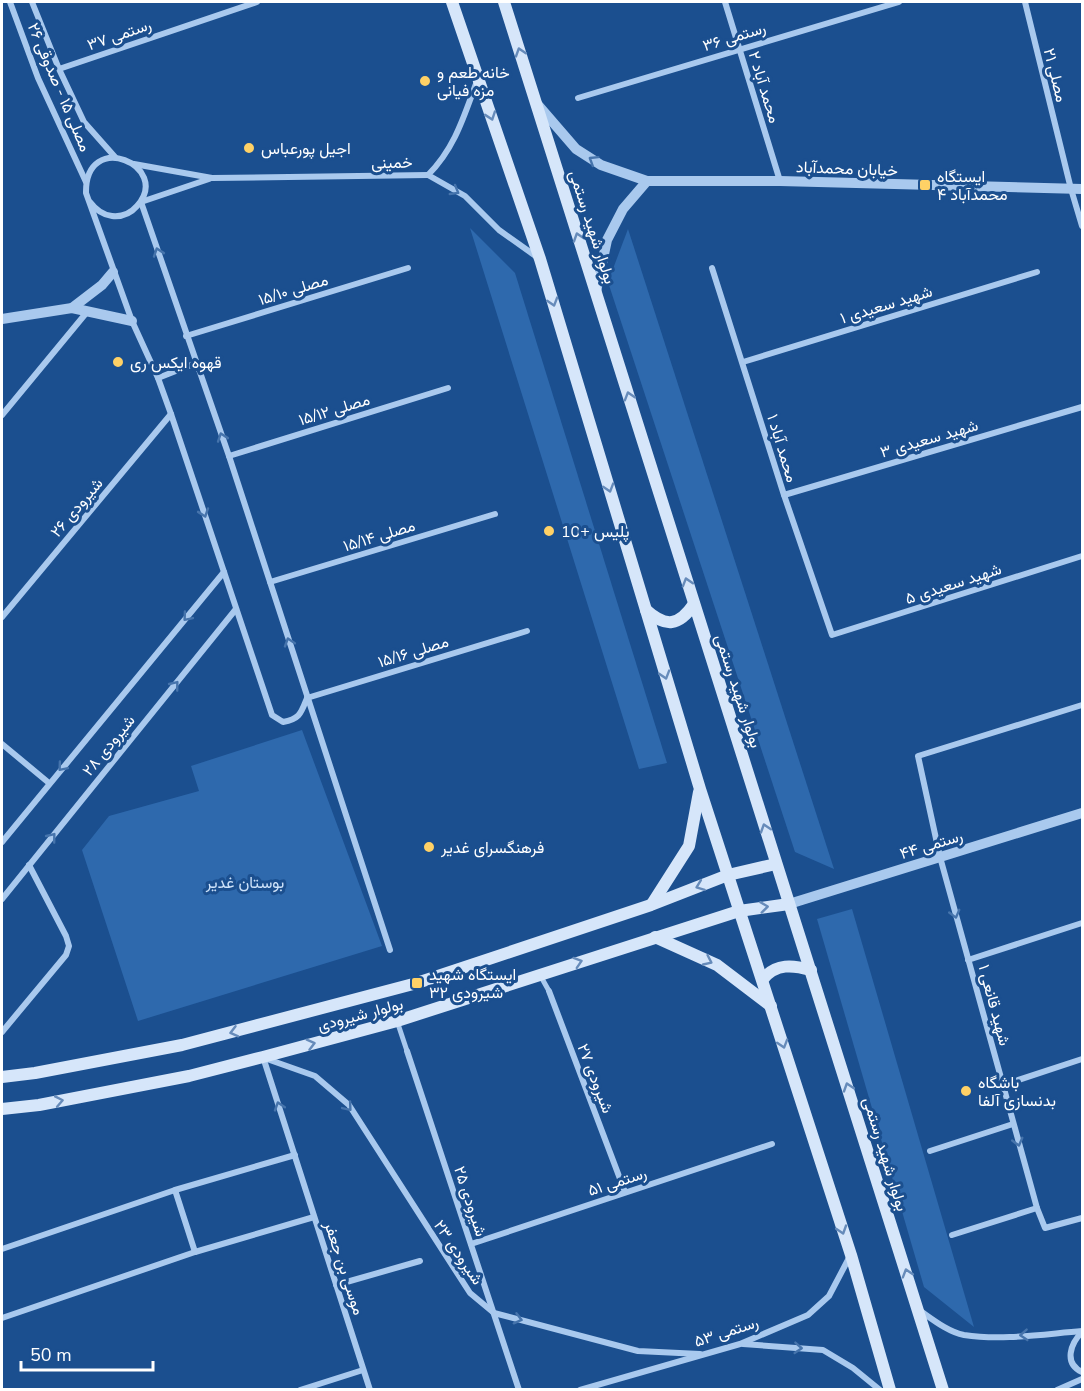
<svg xmlns="http://www.w3.org/2000/svg" width="1084" height="1391" viewBox="0 0 1084 1391" font-family="'Nunito Sans',Vazirmatn,sans-serif">
<rect width="100%" height="100%" fill="#1b4f8f"/>
<!-- green -->
<g fill="#2e69ad">
<polygon points="470,228 515,273 667,763 639,769"/>
<polygon points="628,229 834,869 795,852 608,282"/>
<polygon points="302,730 382,946 138,1021 82,850 109,816 199,791 191,766"/>
<polygon points="852,909 974,1327 924,1287 817,919"/>
</g>
<g fill="none" stroke-linecap="round" stroke-linejoin="round">
<!-- pedestrian -->
<g stroke="#a9c9ee" stroke-width="5">
<polyline points="540,975 549,991"/>
<polyline points="397,1021 407,1051"/>
</g>
<!-- minor -->
<g stroke="#a9c9ee" stroke-width="6">
<polyline points="10,2 38,78 86,182"/>
<polyline points="32,2 59,69 84,122 115,157"/>
<polyline points="725,2 780,181"/>
<polyline points="1025,2 1071,189 1082,226"/>
<polyline points="59,69 257,2"/>
<path d="M477,81C464,116 455,148 428,175L465,196L499,230L537,257"/>
<polyline points="578,98 899,2"/>
<polyline points="134,164 212,178 428,175"/>
<path d="M90,202C96,210 102,215 112,216C122,217 131,213 137,206C173,166 85,128 86,193L132,321L158,378L171,414L272,715L283,722C300,719 301,713 307,698"/>
<polyline points="141,202 229,456 390,950"/>
<polyline points="141,202 209,179"/>
<polyline points="712,268 784,495 832,635 1082,556"/>
<polyline points="186,336 408,268"/>
<polyline points="743,362 1037,272"/>
<polyline points="158,378 196,363"/>
<polyline points="2,415 87,312"/>
<polyline points="229,456 448,388"/>
<polyline points="784,495 1082,407"/>
<polyline points="270,582 495,514"/>
<polyline points="2,617 171,414"/>
<polyline points="307,698 527,631"/>
<polyline points="1082,705 918,756 940,857 1037,1208 1045,1228 1082,1218"/>
<polyline points="2,744 49,783"/>
<polyline points="2,842 224,572"/>
<polyline points="2,899 236,609"/>
<polyline points="968,960 1082,923"/>
<polyline points="549,991 625,1192"/>
<polyline points="2,1032 66,955 69,946 66,936 29,865"/>
<polyline points="407,1051 519,1390"/>
<polyline points="263,1057 370,1390"/>
<polyline points="267,1059 315,1076 349,1105 470,1293 494,1313 638,1351 700,1354"/>
<polyline points="1003,1085 1082,1059"/>
<polyline points="930,1151 1013,1124"/>
<polyline points="175,1190 195,1252"/>
<polyline points="952,1235 1037,1208"/>
<polyline points="471,1244 772,1144"/>
<polyline points="2,1249 175,1190 295,1155"/>
<polyline points="336,1285 420,1261"/>
<path d="M919,1310C932,1319 948,1332 964,1335C1002,1341 1044,1334 1082,1331"/>
<polyline points="2,1318 195,1252 314,1217"/>
<path d="M1082,1332C1071,1343 1063,1363 1082,1372"/>
<polyline points="743,1344 823,1350 853,1368 880,1390"/>
<polyline points="300,1390 363,1370"/>
<polyline points="580,1390 740,1344 808,1315 829,1296 850,1256"/>
<polyline points="1057,1390 1082,1379"/>
</g>
<!-- tertiary -->
<g stroke="#a9c9ee" stroke-width="10">
<polyline points="538,105 576,149 601,165 647,181 780,181 1082,189"/>
<polyline points="596,292 607,240 623,209 647,181"/>
<polyline points="72,308 132,321"/>
<polyline points="2,319 72,308 102,285 113,272"/>
<polyline points="789,904 1082,813"/>
</g>
<!-- secondary -->
<g stroke="#d6e6fa" stroke-width="12">
<polyline points="452,2 540,259 700,789 851,1255 890,1390"/>
<polyline points="504,2 943,1390"/>
<path d="M646,610C666,628 679,626 694,604"/>
<polyline points="652,904 689,846 699,792"/>
<polyline points="655,937 717,965 771,1006"/>
<path d="M763,979C776,963 793,965 811,970"/>
<polyline points="2,1077 35,1073 182,1045 417,983 651,905 728,875 776,864"/>
<polyline points="2,1109 39,1105 189,1076 263,1057 397,1021 739,911 789,904"/>
</g>
</g>
<!-- one-way arrows -->
<defs><path id="oneway-chevron" d="M-2-3.5L2.5 0L-2 3.5" fill="none" stroke-width="1.6" stroke-linecap="round" stroke-linejoin="round" transform="scale(1.5)"/></defs>
<g stroke="#668bba">
<use href="#oneway-chevron" transform="translate(520 52) rotate(-108)"/>
<use href="#oneway-chevron" transform="translate(491 116) rotate(71)"/>
<use href="#oneway-chevron" transform="translate(578 237) rotate(-108)"/>
<use href="#oneway-chevron" transform="translate(553 302) rotate(73)"/>
<use href="#oneway-chevron" transform="translate(629 396) rotate(-107)"/>
<use href="#oneway-chevron" transform="translate(609 488) rotate(73)"/>
<use href="#oneway-chevron" transform="translate(687 582) rotate(-107)"/>
<use href="#oneway-chevron" transform="translate(665 675) rotate(73)"/>
<use href="#oneway-chevron" transform="translate(765 828) rotate(-108)"/>
<use href="#oneway-chevron" transform="translate(700 886) rotate(159)"/>
<use href="#oneway-chevron" transform="translate(764 907) rotate(-7)"/>
<use href="#oneway-chevron" transform="translate(708 961) rotate(25)"/>
<use href="#oneway-chevron" transform="translate(578 962) rotate(-18)"/>
<use href="#oneway-chevron" transform="translate(234 1032) rotate(165)"/>
<use href="#oneway-chevron" transform="translate(311 1044) rotate(-15)"/>
<use href="#oneway-chevron" transform="translate(783 1044) rotate(73)"/>
<use href="#oneway-chevron" transform="translate(848 1087) rotate(-108)"/>
<use href="#oneway-chevron" transform="translate(59 1101) rotate(-11)"/>
<use href="#oneway-chevron" transform="translate(842 1230) rotate(72)"/>
<use href="#oneway-chevron" transform="translate(907 1273) rotate(-107)"/>
</g>
<g stroke="#4674ac">
<use href="#oneway-chevron" transform="translate(593 160) rotate(-148)"/>
<use href="#oneway-chevron" transform="translate(455 191) rotate(30)"/>
<use href="#oneway-chevron" transform="translate(158 252) rotate(-109)"/>
<use href="#oneway-chevron" transform="translate(222 437) rotate(-109)"/>
<use href="#oneway-chevron" transform="translate(204 513) rotate(71)"/>
<use href="#oneway-chevron" transform="translate(187 617) rotate(130)"/>
<use href="#oneway-chevron" transform="translate(289 642) rotate(-108)"/>
<use href="#oneway-chevron" transform="translate(175 685) rotate(-51)"/>
<use href="#oneway-chevron" transform="translate(62 767) rotate(130)"/>
<use href="#oneway-chevron" transform="translate(52 837) rotate(-51)"/>
<use href="#oneway-chevron" transform="translate(955 914) rotate(75)"/>
<use href="#oneway-chevron" transform="translate(279 1106) rotate(-108)"/>
<use href="#oneway-chevron" transform="translate(348 1107) rotate(50)"/>
<use href="#oneway-chevron" transform="translate(1018 1142) rotate(75)"/>
<use href="#oneway-chevron" transform="translate(518 1319) rotate(15)"/>
<use href="#oneway-chevron" transform="translate(1024 1335) rotate(176)"/>
<use href="#oneway-chevron" transform="translate(798 1348) rotate(4)"/>
</g>
<!-- markers -->
<g fill="#ffd166" stroke="#1b4f8f" stroke-width="2">
<circle cx="425" cy="81" r="6"/>
<circle cx="249" cy="148" r="6"/>
<rect x="919" y="179" width="12" height="12" rx="3"/>
<circle cx="118" cy="362" r="6"/>
<circle cx="549" cy="531" r="6"/>
<circle cx="429" cy="847" r="6"/>
<rect x="411" y="977" width="12" height="12" rx="3"/>
<circle cx="966" cy="1091" r="6"/>
</g>
<g text-anchor="middle" stroke-width="6" stroke-linejoin="round" paint-order="stroke">
<!-- street labels -->
<g font-size="16" fill="#fff" stroke="#1b4f8f">
<text transform="translate(119 34) rotate(-19)" y="6">رستمی ۳۷</text>
<text transform="translate(734 36) rotate(-17)" y="6">رستمی ۳۶</text>
<text transform="translate(1056 75) rotate(76)" y="6">مصلی ۲۱</text>
<text transform="translate(60 87) rotate(67)" y="6">مصلی ۱۵ - صدوقی ۲۶</text>
<text transform="translate(765 87) rotate(73)" y="6">محمد آباد ۲</text>
<text transform="translate(392 162) rotate(-1)" y="6">خمینی</text>
<text transform="translate(847 168) rotate(2)" y="6">خیابان محمدآباد</text>
<text transform="translate(593 227) rotate(72)" y="6">بولوار شهید رستمی</text>
<text transform="translate(293 289) rotate(-17)" y="6">مصلی ۱۵/۱۰</text>
<text transform="translate(886 304) rotate(-17)" y="6">شهید سعیدی ۱</text>
<text transform="translate(334 409) rotate(-17)" y="6">مصلی ۱۵/۱۲</text>
<text transform="translate(929 438) rotate(-16)" y="6">شهید سعیدی ۳</text>
<text transform="translate(783 448) rotate(73)" y="6">محمد آباد ۱</text>
<text transform="translate(76 507) rotate(-50)" y="6">شیرودی ۲۶</text>
<text transform="translate(379 535) rotate(-17)" y="6">مصلی ۱۵/۱۴</text>
<text transform="translate(953 583) rotate(-18)" y="6">شهید سعیدی ۵</text>
<text transform="translate(413 651) rotate(-17)" y="6">مصلی ۱۵/۱۶</text>
<text transform="translate(739 691) rotate(72)" y="6">بولوار شهید رستمی</text>
<text transform="translate(108 745) rotate(-51)" y="6">شیرودی ۲۸</text>
<text transform="translate(931 844) rotate(-17)" y="6">رستمی ۴۴</text>
<text transform="translate(995 1005) rotate(75)" y="6">شهید قانعی ۱</text>
<text transform="translate(360 1014) rotate(-15)" y="6">بولوار شیرودی</text>
<text transform="translate(596 1078) rotate(69)" y="6">شیرودی ۲۷</text>
<text transform="translate(886 1154) rotate(73)" y="6">بولوار شهید رستمی</text>
<text transform="translate(617 1181) rotate(-18)" y="6">رستمی ۵۱</text>
<text transform="translate(471 1201) rotate(72)" y="6">شیرودی ۲۵</text>
<text transform="translate(459 1252) rotate(56)" y="6">شیرودی ۲۳</text>
<text transform="translate(345 1268) rotate(72)" y="6">موسی بن جعفر</text>
<text transform="translate(726 1331) rotate(-18)" y="6">رستمی ۵۳</text>
</g>
<!-- poi labels -->
<g font-size="16" fill="#fff" stroke="#1b4f8f" text-anchor="start">
<text x="437" y="78">خانه طعم و<tspan x="437" dy="18">مزه فیانی</tspan></text>
<text x="261" y="154">اجیل پورعباس</text>
<text x="937" y="182">ایستگاه<tspan x="937" dy="18">محمدآباد ۴</tspan></text>
<text x="130" y="368">قهوه ایکس ری</text>
<text x="561" y="537">پلیس +10</text>
<text x="441" y="853">فرهنگسرای غدیر</text>
<text x="429" y="980">ایستگاه شهید<tspan x="429" dy="18">شیرودی ۳۲</tspan></text>
<text x="978" y="1088">باشگاه<tspan x="978" dy="18">بدنسازی آلفا</tspan></text>
</g>
<!-- park labels -->
<g font-size="16" fill="#cfe3fa" stroke="#1b4f8f">
<text x="245" y="888">بوستان غدیر</text>
</g>
</g>
<!-- border -->
<rect width="1084" height="1391" fill="none" stroke="#ffffff" stroke-width="6"/>
<!-- scale -->
<path d="M21 1361v9h132v-9" fill="none" stroke="#ffffff" stroke-width="3"/>
<text x="30" y="1361" font-size="18" fill="#ffffff" stroke="#1b4f8f" stroke-width="4.5" paint-order="stroke">50 m</text>
</svg>
